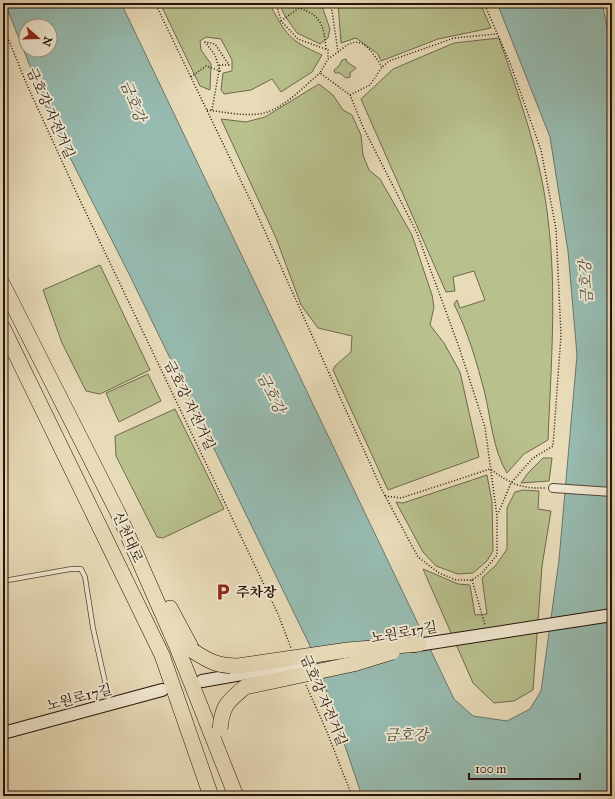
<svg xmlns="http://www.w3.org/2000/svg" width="615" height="799" viewBox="0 0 615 799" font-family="'IM FELL Great Primer','Noto Serif KR',serif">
<rect width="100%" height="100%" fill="#e8dbb8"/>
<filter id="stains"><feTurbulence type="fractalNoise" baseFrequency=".005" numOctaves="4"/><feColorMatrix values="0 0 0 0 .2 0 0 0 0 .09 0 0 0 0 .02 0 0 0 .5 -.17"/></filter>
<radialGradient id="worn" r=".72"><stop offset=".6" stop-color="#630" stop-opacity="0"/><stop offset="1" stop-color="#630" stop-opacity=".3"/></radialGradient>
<!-- green -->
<g fill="#b8c08e" stroke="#6e694c">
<path d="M160,3H269C286,34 288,40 322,55L312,72L281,92L272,79L251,90L224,94L221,90L223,73L232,71V60L221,39L206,37L200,41L201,50L211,64L210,90L200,86Z"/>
<polygon points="279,3 321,3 330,29 328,38 320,44 297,33 285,16"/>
<polygon points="338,3 480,3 491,28 438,39 381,61 378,54 356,38 341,43"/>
<path d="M499,38C519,97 541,156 548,219C557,292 551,366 548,440L524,454L507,473C493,450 491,420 485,394C477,363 468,332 454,304L457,300L460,308L485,300L474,271L453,277L455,291L446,292L361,99L393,69L454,43Z"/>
<polygon points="346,59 347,62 356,68 350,73 350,77 346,78 340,73 335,73 334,70 339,66 342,60"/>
<polygon points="319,84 333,95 343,110 352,115 361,135 363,155 369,170 380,179 412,235 432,295 434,307 430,325 444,343 460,372 479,457 388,490 333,370 335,366 351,352 352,336 318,328 301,305 276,238 221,119 246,122 265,117"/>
<polygon points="100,265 150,370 100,394 86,391 62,343 43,290"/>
<polygon points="148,374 161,401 119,422 106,393"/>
<polygon points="175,409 224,509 163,538 157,537 116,456 115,436"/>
<polygon points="543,458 552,458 549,481 521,483 528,473"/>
<polygon points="487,475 492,502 493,551 487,561 473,573 458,574 436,566 423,552 396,502 403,503"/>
<polygon points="523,490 539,491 538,509 551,511 542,566 533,690 514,701 494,703 473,683 423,569 458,584 470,585 475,615 487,614 482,578 496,565 507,549 507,508 515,492"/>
</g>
<!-- water -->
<path fill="#97bbb0" stroke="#69776d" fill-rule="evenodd" d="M5,3H121L454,699L473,716L507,721L530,709L541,691L559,560L577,355L568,251L550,137L497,3H602L612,50V796H362L313,652L129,274L52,122ZM26,26H50V50H26Z"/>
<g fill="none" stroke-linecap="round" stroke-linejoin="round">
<!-- lane casing -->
<g stroke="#564435" stroke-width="5.5">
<polyline id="lane" points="3,581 71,569 81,569 85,577 93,628 110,704"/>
</g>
<!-- street casing -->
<g stroke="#564435" stroke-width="10">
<polyline id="street" points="553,488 612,492"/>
</g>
<!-- secondary casing -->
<g stroke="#251209" stroke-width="14">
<g id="secondary">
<polyline points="202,681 236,675"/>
<polyline points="3,733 162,690"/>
</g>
</g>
<!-- highway casing -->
<g stroke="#251209" stroke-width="16">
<g id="highway">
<polyline points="3,285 118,513 177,647 236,796"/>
<polyline points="3,328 162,655 211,796"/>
<polyline points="170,608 193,651"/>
</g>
</g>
<!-- path -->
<g stroke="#251209" stroke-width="1.5" stroke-dasharray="1 2" stroke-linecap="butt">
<polyline points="155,3 257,214 382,490 418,557 439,573 456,580 472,580 482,573 497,555 497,516 485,427 459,347 417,233 363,127 350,95 320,73 328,59 338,52 332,11 329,3"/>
<polyline points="276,3 281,21 298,39 328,50 328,58"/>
<polyline points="484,3 510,63 541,150 556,229 561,335 553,446 533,458 511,483 498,514"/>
<path d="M281,21L299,8C322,15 324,27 326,49"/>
<polyline points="3,26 27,85 77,194 278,614 291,648"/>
<path d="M338,52C342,49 347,44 352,43C365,38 376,58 382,67"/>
<polyline points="191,77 206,66 220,71 215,55 205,42 215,44 229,65 220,65 212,110"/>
<polyline points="350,95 370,85 382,67 389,61 454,38 497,34"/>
<path d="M207,110C224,112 242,116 259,114C282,111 303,87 320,73"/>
<path d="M385,496L401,498L490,469C510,483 520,489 545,488"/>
<polyline points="472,580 485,625"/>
<polyline points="306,685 327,732 352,796"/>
</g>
<!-- lane -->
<use href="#lane" stroke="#f0e8d1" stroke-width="4"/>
<!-- street -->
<use href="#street" stroke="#f0e8d1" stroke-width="8"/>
<!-- secondary -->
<use href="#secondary" stroke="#f0e8d1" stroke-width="12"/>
<!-- highway -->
<use href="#highway" stroke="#e8dbb8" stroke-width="15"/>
<!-- secondary-bridge casing -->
<g stroke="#251209" stroke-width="14" stroke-linecap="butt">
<g id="secondary-bridge">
<polyline points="411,646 612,615"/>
<polyline points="236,675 298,664"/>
</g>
</g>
<!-- highway-bridge casing -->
<g stroke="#251209" stroke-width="16" stroke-linecap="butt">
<g id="highway-bridge">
<path d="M193,651C210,662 218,666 238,666L348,650L419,644"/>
<path d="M220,729C222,706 227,702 245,687L353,664L392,652"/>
</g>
</g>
<!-- secondary-bridge -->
<use href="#secondary-bridge" stroke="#f0e8d1" stroke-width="12"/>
<!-- highway-bridge -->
<use href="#highway-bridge" stroke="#e8dbb8" stroke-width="15"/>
</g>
<!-- icons -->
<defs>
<g id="parking-bare" transform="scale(1.38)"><path d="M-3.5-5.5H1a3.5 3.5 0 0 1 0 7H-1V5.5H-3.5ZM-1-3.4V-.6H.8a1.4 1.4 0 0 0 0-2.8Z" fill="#8f2418" stroke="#f0e8d1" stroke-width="2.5" paint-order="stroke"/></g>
</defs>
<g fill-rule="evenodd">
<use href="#parking-bare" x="223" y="592"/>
</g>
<g text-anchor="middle" stroke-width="4" stroke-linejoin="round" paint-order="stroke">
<!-- street labels -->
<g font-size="14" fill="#251209" stroke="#f0e8d1">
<text transform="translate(51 113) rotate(66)" y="5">금호강 자전거길</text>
<text transform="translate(190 405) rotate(64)" y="5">금호강 자전거길</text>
<text transform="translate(128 537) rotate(66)" y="5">신천대로</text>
<text transform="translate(404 632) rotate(-10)" y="5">노원로17길</text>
<text transform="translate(79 697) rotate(-15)" y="5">노원로17길</text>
<text transform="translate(324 700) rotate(67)" y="5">금호강 자전거길</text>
</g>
<!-- poi labels -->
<g font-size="14" font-weight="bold" fill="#251209" stroke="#f0e8d1" text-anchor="start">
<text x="236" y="597">주차장</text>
</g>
<!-- water labels -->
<g font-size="15" font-style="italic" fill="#4d4d43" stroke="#f0e8d1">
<text transform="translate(133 101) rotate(68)" y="5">금호강</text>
<text transform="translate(586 282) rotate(-93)" y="5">금호강</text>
<text transform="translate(271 393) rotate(63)" y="5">금호강</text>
<text x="406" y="740">금호강</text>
</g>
</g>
<!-- margin -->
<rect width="615" height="799" fill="none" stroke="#e8dbb8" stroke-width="16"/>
<rect x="4" y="4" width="607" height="791" fill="none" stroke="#251209" stroke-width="2"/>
<rect x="8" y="8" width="599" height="783" fill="none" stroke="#251209"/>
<!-- north arrow -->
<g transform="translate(38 38) rotate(110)"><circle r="19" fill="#f0e8d1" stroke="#9f9281"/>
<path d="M0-3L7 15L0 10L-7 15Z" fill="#8f2418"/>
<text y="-6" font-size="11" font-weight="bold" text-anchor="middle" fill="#251209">N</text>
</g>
<!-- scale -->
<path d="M469 773v6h111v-6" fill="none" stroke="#251209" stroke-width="2"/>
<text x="475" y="773" font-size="12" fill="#251209" stroke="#f0e8d1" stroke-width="3" paint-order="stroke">100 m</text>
<rect width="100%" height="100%" filter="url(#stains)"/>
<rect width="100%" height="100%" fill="url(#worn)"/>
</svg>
